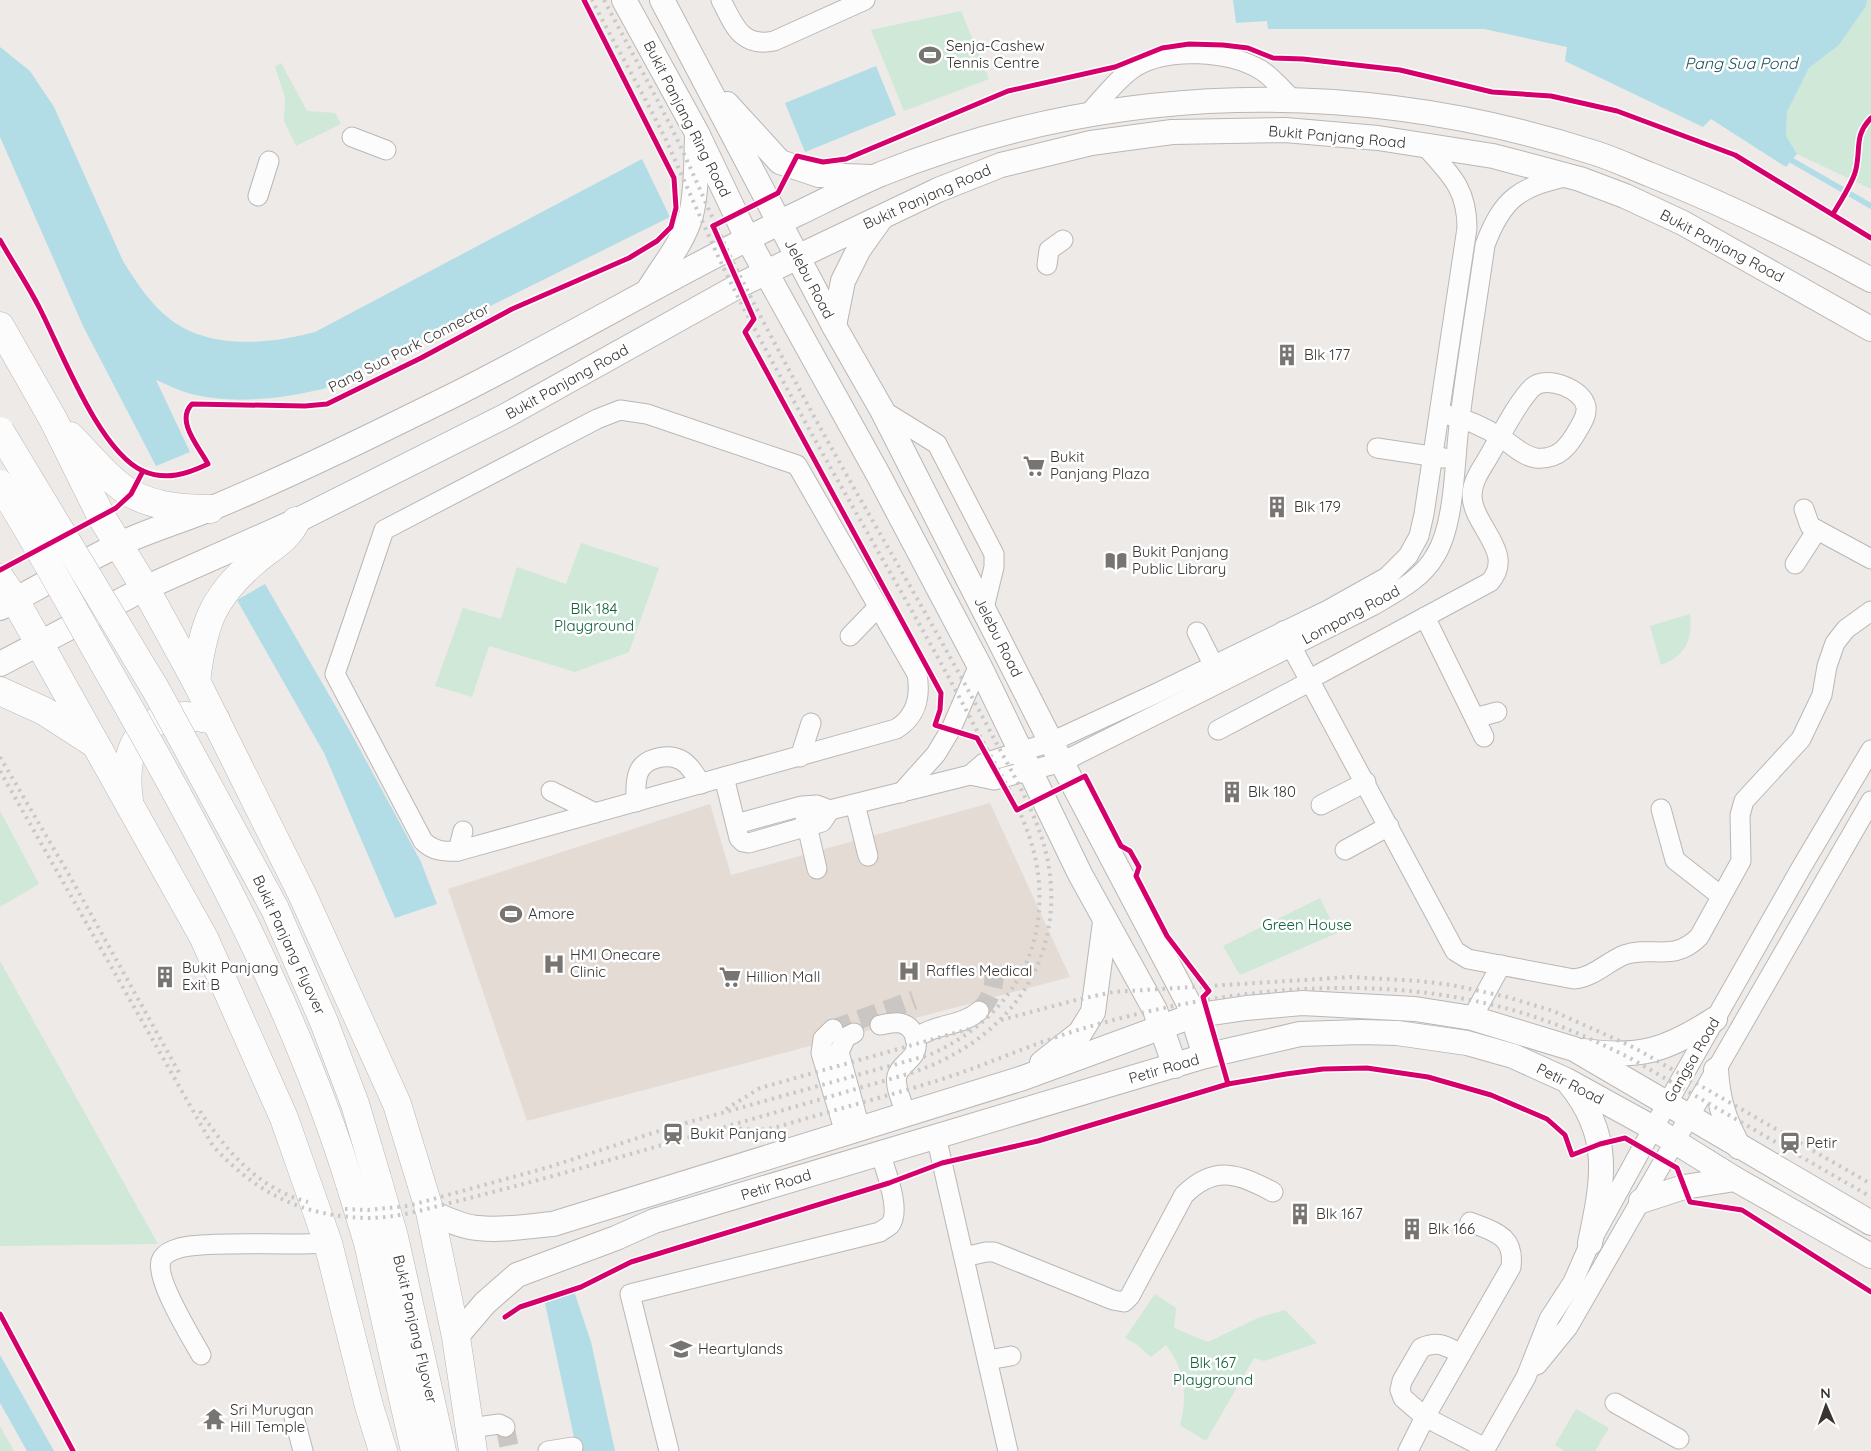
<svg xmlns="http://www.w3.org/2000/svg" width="1871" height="1451" viewBox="0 0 1871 1451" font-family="Quicksand,sans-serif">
<rect width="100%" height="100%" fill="#edeae8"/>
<!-- built -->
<polygon fill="#e4dbd5" points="990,803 1070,977 527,1121 448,889 710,804 731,875"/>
<!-- green -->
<g fill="#cfe8d7">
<polygon points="1867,0 1871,0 1871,189 1797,154 1786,136 1787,112 1809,68 1839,45 1866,6"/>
<polygon points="961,11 989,79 904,111 871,30"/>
<polygon points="281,63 307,111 335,113 341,124 296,146 284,121 285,97 275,67"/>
<polygon points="581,543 659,568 629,652 575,672 489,646 472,697 435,686 463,608 501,619 517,567 566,584"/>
<path d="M1690,614C1693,640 1685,656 1661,665L1650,626Z"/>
<polygon points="0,811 39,884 0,907"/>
<polygon points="1320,898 1337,933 1240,975 1223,946"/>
<polygon points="0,961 158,1244 0,1246"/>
<path d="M1155,1294L1176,1308L1174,1328L1208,1342L1260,1317L1285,1310L1317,1343L1264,1361L1254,1358L1206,1441L1180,1425C1188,1396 1185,1370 1166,1345L1151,1357L1136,1344L1125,1338Z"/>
<polygon points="1576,1409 1609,1428 1595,1451 1565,1451 1555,1445"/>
<polygon points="0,1426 14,1451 0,1451"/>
</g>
<!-- water -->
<g fill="#b2dde6">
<polygon points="1233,0 1867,0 1866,6 1839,45 1809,68 1787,112 1786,136 1797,154 1786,167 1711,119 1703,127 1565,61 1567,47 1484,29 1268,29 1267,21 1236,23"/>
<path d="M0,47L30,71L54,107L123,261C136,282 151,305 171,320C211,350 271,344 315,332L642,159L670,217L323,389C279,399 232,405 188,393C177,390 166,384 156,380L190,452L156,466L83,326L0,137Z"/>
<polygon points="876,66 896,115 805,152 785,103"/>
<polygon points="265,584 351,733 421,862 437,904 395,918 324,753 237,600"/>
<polygon points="574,1291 591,1342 615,1451 577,1451 545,1303"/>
<polygon points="0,1355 54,1451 27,1451 0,1403"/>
</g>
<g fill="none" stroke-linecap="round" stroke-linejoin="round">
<!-- stream -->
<polyline stroke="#b2dde6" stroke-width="5.5" points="1791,160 1871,206"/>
<!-- minor-tunnel -->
<g stroke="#c9c6c4" stroke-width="19" stroke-dasharray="19 9" stroke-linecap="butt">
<path d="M979,1011C993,997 997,981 992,962"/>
<polyline points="833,1029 914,1000"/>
<polyline points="505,1427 510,1451"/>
</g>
<!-- minor casing -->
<g stroke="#bab7b5" stroke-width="21">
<g id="minor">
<path d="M721,0C734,25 741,48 774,41L865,0"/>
<path d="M1089,113C1103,98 1118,78 1135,67C1168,47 1229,51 1261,70C1272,77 1282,89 1291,98"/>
<polyline points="352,137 386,150"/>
<polyline points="258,196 269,161"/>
<polyline points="1047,265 1049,250 1063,240"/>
<path d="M620,410L647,414L797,465L917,674C921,697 916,717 896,729L458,851C444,852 433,851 423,841L335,674L384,530L597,419Z"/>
<polyline points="882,410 937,444 994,554 994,567 984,608"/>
<polyline points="1377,448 1444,458"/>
<polyline points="1804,509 1810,526 1871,559"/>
<polyline points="1795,564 1817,530"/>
<polyline points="1425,617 1484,737"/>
<path d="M1283,631L1455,951L1468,959L1574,979C1594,977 1607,962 1624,955C1653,945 1673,963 1699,937L1741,861L1740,815L1744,801L1801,739L1822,695L1827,666L1835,643L1846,629L1871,611"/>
<polyline points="1197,632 1219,676"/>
<polyline points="850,636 878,607"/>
<path d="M1310,679L1490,582C1516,552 1472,526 1472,495C1472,480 1483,467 1490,454C1500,437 1519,399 1533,387C1547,375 1583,389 1586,407C1587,415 1583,421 1579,428C1569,446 1559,460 1536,458C1522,456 1512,444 1500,437C1484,427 1466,419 1448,415"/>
<polyline points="1475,718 1497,712"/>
<polyline points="1218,730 1311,681"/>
<polyline points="800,757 811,723"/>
<path d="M970,775L994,780L1062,762L1374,605C1396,592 1422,579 1435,556C1456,523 1454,458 1460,418C1467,360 1477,302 1485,245C1503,197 1520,187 1569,176"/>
<polyline points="724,777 739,838 743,842 749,843 822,822 830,810"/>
<polyline points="551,791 595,813"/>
<polyline points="901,793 936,754 951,729 979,665"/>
<path d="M636,802C636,793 635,783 638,774C643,758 667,753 681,760C690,765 696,776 701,784"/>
<polyline points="855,804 868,856"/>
<polyline points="1321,805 1366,782"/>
<polyline points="1661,809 1675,860 1721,896"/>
<polyline points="805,817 817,869"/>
<path d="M736,824L802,806L817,805L830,810L970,775L984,763L1051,742L1157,693L1328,610L1387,577L1408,556L1419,536L1424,514L1467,228C1467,188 1450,174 1425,146"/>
<polyline points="1345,850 1389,826"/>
<polyline points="458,851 463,831"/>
<polyline points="1472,1018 1501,965"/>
<path d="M880,1025C886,1024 894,1022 900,1023C914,1026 920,1042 914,1054C909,1062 899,1067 897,1076C894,1086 903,1104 906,1114"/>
<polyline points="833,1029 823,1039 821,1053 845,1133"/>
<polyline points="854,1033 846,1037 839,1052 860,1128"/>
<path d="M915,1039C934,1023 961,1027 979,1011"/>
<polyline points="936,1136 1008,1451"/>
<path d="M964,1257L986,1252H994L1113,1300L1124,1302L1130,1296L1184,1195C1215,1164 1239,1174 1273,1192"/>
<path d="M1461,1354C1446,1346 1438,1340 1421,1348L1402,1381L1400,1390L1403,1398L1425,1417L1485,1448"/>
<path d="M201,1355C191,1337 155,1279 161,1261C164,1251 181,1247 190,1246C236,1241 283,1246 328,1243"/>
<polyline points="988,1360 1011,1356"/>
<polyline points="1537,1365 1568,1327 1871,801"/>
<polyline points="1615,1403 1679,1439"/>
<polyline points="294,1417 303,1451"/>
<polyline points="470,1428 499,1424 505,1427"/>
<polyline points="548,1451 573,1447"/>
<path d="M669,1451L630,1294L880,1232C882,1230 887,1228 890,1225C902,1210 885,1170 880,1152"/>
<path d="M1408,1451L1425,1417L1511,1267C1515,1235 1494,1232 1470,1222"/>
<polyline points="1484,1451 1526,1377 1549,1319 1573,1282 1590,1243 1642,1148 1801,868 1871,750"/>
</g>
</g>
<!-- major casing -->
<g stroke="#bab7b5" stroke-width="26">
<g id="major">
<polyline points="624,0 697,133 747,238 879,476 979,665 1080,874 1155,1010 1175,1066"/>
<polyline points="662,0 834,326 882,410 1051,742 1188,1002 1205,1056"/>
<polyline points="727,104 780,162 819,175 871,177"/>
<path d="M649,289C663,266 684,241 691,215C697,190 696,162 697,137"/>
<polyline points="834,326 843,281 859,249 881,218"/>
<path d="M0,608C39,587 77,565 116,546C146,531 179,522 210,509C294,474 377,433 458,393C573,335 683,269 799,213C826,200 853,186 881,174C1112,81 1359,77 1595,153C1614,159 1633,168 1651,175C1727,205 1800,241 1871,280"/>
<polyline points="0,664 145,588 296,521 507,415 740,285 808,252 938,190 1001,165 1091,143 1172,132 1285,130 1378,138 1493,156 1580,179 1625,196 1683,223 1871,329"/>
<path d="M1583,1051C1640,1059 1667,1050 1715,1019"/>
<polyline points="1042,1063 1080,1033 1093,1012 1105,922"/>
<path d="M1716,1070C1718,1101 1724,1120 1739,1147"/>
<path d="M1569,1083C1613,1136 1603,1181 1590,1243"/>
<polyline points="1641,1201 1684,1187 1735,1179"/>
<path d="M430,1212C445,1218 461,1227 478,1228C503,1231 528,1226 553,1224L1023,1078L1192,1016L1246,1008L1302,1003L1415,1009L1472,1018L1574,1049L1871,1223"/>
<polyline points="456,1337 485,1303 517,1275 616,1238 654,1221 1205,1056 1300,1034 1361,1032 1397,1033 1467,1043 1513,1056 1566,1080 1653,1128 1735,1179 1871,1256"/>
</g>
</g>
<!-- highway casing -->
<g stroke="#bab7b5" stroke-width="29">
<g id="highway">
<polyline points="0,326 53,419 101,516 145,588 196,681 303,896 397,1104 430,1212 456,1337 473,1451"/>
<path d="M70,436C87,453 111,483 132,494C156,507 184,509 210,509"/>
<polyline points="0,578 15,600 204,938 284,1118 328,1243 369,1406 383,1451"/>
<path d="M196,681C203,626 211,598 255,561C270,548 288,539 296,521"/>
<polyline points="0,691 44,711 92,742"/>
<path d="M129,801C123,758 133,716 185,716C195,716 206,719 216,720"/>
<polyline points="377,1178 394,1237 442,1451"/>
<polyline points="351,1187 368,1243 415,1451"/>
</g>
</g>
<!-- minor -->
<use href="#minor" stroke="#fcfcfc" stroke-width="19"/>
<!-- major -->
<use href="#major" stroke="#fcfcfc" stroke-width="24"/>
<!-- highway -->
<use href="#highway" stroke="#fcfcfc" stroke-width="28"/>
<!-- rail -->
<g stroke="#c9c8c8" stroke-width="4" stroke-dasharray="2.5 5" stroke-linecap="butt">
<polyline points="0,757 68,873 181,1076"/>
<path d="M0,771L213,1146C256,1193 303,1217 369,1218C397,1218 426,1209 454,1202C489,1193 524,1184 560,1174C677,1141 794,1107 911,1073C999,1044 1061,972 1050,875C1044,823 1014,777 990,731C935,626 873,524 816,420C790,372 764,324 740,276C716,229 697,180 674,133C652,88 627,44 604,0"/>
<polyline points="1001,1020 1076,1000 1113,992 1351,977 1419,981 1452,985 1507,997 1553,1011 1635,1048 1871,1184"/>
<polyline points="726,1109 760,1088 969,1029"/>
<path d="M200,1111C227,1152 259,1189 308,1202"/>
<path d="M732,1128L758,1130L774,1128C827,1112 880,1098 933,1082C985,1066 1035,1042 1088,1027C1220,989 1367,972 1501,1007C1546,1018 1588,1037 1630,1058L1871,1197"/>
<path d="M345,1209L368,1210L408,1206L549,1167L668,1128L929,1055C1000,1024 1045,963 1039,883C1035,827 1001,776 975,727C921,623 860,522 803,418C777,370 750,322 726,273C705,229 686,184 666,140C643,93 616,47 592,0"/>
</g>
<!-- highway-bridge casing -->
<g stroke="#bab7b5" stroke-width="29" stroke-linecap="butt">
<g id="highway-bridge">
<polyline points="0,431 156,690 275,909 324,1022 355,1104 377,1178"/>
<path d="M0,484C41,548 77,617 115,683C207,844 296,1009 351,1187"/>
</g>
</g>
<!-- highway-bridge -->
<use href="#highway-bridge" stroke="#fcfcfc" stroke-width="28"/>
<!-- cycleway casing -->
<g stroke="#fff" stroke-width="8">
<g id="cycleway">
<path d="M1833,214C1840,202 1854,181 1856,169C1861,147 1854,136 1871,118"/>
<polyline points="713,226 778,193 797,156 823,162 846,159 1008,91 1115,67 1162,48 1189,44 1223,45 1248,48 1273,58 1303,59 1400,70 1492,92 1551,96 1617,111 1735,155 1871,238"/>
<polyline points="713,226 754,319 745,332 941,693 940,710 935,725 977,738 1017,810 1085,776 1121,846 1130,851 1139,867 1136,876 1167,936 1209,991 1203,997 1228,1084"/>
<path d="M0,240C13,263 28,285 40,309C62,352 99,451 143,471C166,481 187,474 208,464C199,447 175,421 192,404L305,406L327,404L421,358L512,309L629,258L657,241L671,227L676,208L674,178L584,0"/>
<polyline points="0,570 116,508 131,494 143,471"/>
<polyline points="0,1314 73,1451"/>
<polyline points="505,1317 520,1307 581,1287 631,1262 889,1183 942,1163 1038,1141 1228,1084 1286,1074 1323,1069 1367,1068 1428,1077 1491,1095 1547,1119 1565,1135 1572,1155 1600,1144 1625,1138 1677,1168 1690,1202 1742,1210 1871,1292"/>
</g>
</g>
<!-- cycleway -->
<use href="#cycleway" stroke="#d6006c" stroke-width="5"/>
</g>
<!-- icons -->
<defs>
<g id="stadium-bare" transform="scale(1.725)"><path d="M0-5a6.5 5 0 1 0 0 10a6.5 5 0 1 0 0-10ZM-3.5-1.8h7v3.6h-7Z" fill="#777472" stroke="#fff" stroke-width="2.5" paint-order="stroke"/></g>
<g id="building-bare" transform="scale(1.725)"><path d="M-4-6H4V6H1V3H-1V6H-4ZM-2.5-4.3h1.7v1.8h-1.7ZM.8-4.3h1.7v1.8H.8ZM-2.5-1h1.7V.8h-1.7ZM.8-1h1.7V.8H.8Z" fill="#777472" stroke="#fff" stroke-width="2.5" paint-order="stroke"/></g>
<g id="supermarket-bare" transform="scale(1.725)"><path d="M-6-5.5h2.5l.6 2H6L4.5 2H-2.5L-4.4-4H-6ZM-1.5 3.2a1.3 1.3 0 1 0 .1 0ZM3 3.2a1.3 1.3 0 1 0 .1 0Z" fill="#777472" stroke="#fff" stroke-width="2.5" paint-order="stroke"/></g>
<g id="library-bare" transform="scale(1.725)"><path d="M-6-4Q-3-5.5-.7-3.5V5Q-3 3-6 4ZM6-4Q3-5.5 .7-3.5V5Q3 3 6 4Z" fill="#777472" stroke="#fff" stroke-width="2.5" paint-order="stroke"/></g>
<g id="hospital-bare" transform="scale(1.725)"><path d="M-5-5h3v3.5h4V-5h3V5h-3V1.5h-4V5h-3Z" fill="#777472" stroke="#fff" stroke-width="2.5" paint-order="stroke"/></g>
<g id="station-bare" transform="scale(1.725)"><path d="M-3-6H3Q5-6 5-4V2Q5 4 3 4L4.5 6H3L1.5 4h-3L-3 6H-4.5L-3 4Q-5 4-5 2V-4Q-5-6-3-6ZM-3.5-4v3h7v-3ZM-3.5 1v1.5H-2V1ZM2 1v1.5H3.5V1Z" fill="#777472" stroke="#fff" stroke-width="2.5" paint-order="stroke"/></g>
<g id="school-bare" transform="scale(1.725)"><path d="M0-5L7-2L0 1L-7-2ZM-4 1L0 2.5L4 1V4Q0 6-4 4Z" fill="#777472" stroke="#fff" stroke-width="2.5" paint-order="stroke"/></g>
<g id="temple-bare" transform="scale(1.725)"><path d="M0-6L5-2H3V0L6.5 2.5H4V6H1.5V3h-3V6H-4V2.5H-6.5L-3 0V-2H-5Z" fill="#777472" stroke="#fff" stroke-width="2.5" paint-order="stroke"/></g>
</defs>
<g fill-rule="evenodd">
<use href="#stadium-bare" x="930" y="55"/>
<use href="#building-bare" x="1287" y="355"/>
<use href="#supermarket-bare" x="1034" y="466"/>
<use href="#building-bare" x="1277" y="507"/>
<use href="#library-bare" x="1116" y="561"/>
<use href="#building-bare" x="1232" y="792"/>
<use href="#stadium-bare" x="511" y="914"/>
<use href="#hospital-bare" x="554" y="964"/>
<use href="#hospital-bare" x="909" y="971"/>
<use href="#building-bare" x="165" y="977"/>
<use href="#supermarket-bare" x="730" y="977"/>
<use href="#station-bare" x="673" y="1134"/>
<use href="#station-bare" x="1790" y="1143"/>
<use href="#building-bare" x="1300" y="1214"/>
<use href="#building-bare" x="1412" y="1229"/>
<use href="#school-bare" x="681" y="1349"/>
<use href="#temple-bare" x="214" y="1419"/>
</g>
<g text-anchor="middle" stroke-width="5" stroke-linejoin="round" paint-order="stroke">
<!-- poi labels -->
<g font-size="15" fill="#383533" stroke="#fff" text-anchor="start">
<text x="946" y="51">Senja-Cashew<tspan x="946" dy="17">Tennis Centre</tspan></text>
<text x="1304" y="360">Blk 177</text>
<text x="1050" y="462">Bukit<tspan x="1050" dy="17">Panjang Plaza</tspan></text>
<text x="1294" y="512">Blk 179</text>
<text x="1132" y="557">Bukit Panjang<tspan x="1132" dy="17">Public Library</tspan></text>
<text x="1248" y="797">Blk 180</text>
<text x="528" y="919">Amore</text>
<text x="570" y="960">HMI Onecare<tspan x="570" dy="17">Clinic</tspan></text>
<text x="182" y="973">Bukit Panjang<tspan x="182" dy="17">Exit B</tspan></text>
<text x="926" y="976">Raffles Medical</text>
<text x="746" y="982">Hillion Mall</text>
<text x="690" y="1139">Bukit Panjang</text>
<text x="1806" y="1148">Petir</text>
<text x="1316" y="1219">Blk 167</text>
<text x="1428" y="1234">Blk 166</text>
<text x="698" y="1354">Heartylands</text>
<text x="230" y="1415">Sri Murugan<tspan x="230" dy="17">Hill Temple</tspan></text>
</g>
<!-- street labels -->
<g font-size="15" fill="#383533" stroke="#fff">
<text transform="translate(687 119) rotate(63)" y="5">Bukit Panjang Ring Road</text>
<text transform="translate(1337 137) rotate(5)" y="5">Bukit Panjang Road</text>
<text transform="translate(927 197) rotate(-24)" y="5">Bukit Panjang Road</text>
<text transform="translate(1722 246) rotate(28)" y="5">Bukit Panjang Road</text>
<text transform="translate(809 279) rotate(62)" y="5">Jelebu Road</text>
<text transform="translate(409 348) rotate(-27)" y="5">Pang Sua Park Connector</text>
<text transform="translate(567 382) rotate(-29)" y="5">Bukit Panjang Road</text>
<text transform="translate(1351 615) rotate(-28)" y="5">Lompang Road</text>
<text transform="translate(998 637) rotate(63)" y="5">Jelebu Road</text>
<text transform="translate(289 945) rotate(65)" y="5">Bukit Panjang Flyover</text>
<text transform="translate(1692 1060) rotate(-60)" y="5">Gangsa Road</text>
<text transform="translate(1164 1069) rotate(-16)" y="5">Petir Road</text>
<text transform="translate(1570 1084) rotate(27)" y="5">Petir Road</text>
<text transform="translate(776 1185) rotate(-17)" y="5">Petir Road</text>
<text transform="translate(415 1329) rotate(77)" y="5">Bukit Panjang Flyover</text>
</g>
<!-- park labels -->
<g font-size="15" fill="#0e603b" stroke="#fff">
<text x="594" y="614">Blk 184<tspan x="594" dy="17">Playground</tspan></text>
<text x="1307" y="930">Green House</text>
<text x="1213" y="1368">Blk 167<tspan x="1213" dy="17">Playground</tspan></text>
</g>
<!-- water labels -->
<g font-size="16" font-style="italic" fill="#184e58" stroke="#fff">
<text x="1741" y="69">Pang Sua Pond</text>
</g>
</g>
<!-- north arrow -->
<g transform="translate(1826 1406) rotate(358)" stroke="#ffffff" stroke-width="4" paint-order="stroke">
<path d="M0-4L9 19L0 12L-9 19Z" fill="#383533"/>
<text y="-8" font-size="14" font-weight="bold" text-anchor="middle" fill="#383533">N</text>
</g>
</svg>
